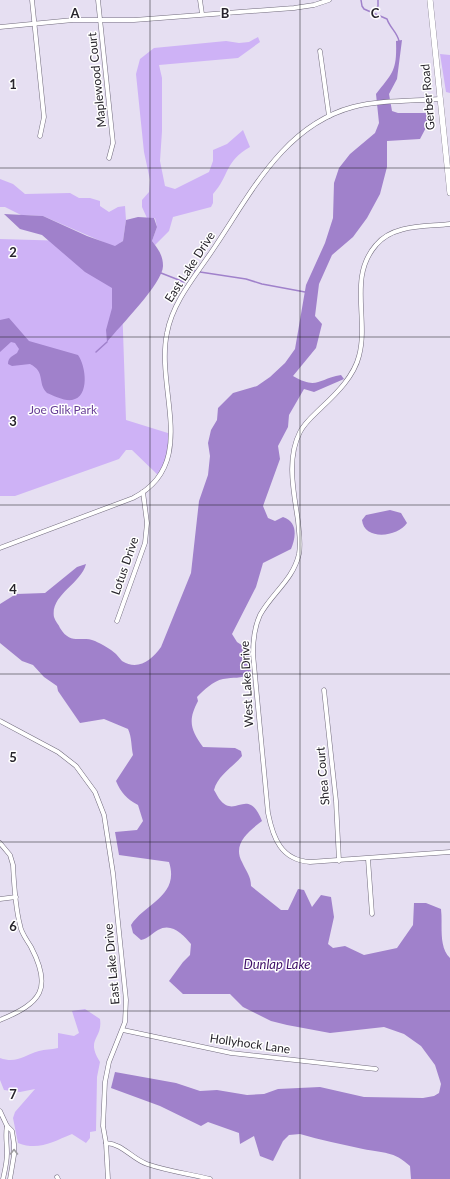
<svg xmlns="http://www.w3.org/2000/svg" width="450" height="1179" viewBox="0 0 450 1179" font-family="Lato,sans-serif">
<rect width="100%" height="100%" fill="#e6dff2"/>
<!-- green -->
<g fill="#ceb2f6">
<path d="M258,37L260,42L238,58L159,65L162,78V131L160,161L165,186L175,189L209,172L213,161V150L227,144L243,130L250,147C224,162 230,175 213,194V203L211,207L173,217L169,231L155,245L152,241L157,227L155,218H147L142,207V200L149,192L150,180L144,152L136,74L140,59L154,48L226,41L239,43L249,42Z"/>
<polygon points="440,54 450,55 450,93 446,92"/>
<polygon points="0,179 13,184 25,194 70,193 79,198 90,198 100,201 100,206 109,212 118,207 125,206 126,220 123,241 120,243 126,420 171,434 167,462 160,477 132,450 126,450 119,459 15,496 0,496 0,239 103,242 43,216 21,215 5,207 0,207"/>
<path d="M85,1009L100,1019C103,1040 85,1038 100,1062L97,1077L96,1131L90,1132V1138L86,1143L72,1134C52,1142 39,1151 18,1143L13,1118L15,1112L35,1089L20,1092L4,1090L0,1080V1058C17,1064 24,1055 39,1051C45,1049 51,1050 58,1048V1033L74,1036L79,1033L72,1011Z"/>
</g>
<!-- water -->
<g fill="#a081cb">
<path d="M402,40L397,79L389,94L392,111L398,113H434V118L430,120L420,139L387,141V167L380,194L367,218L353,237L332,255L319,284L315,316L322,324L316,348L293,376C317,390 318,379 341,375L344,379L314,392L304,389L289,415L288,427L278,446L280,459L263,506L268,518L275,521L283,517C298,522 296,537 291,549L263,563L256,587L232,634L237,642L249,650L251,674C240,679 234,677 223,679C213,681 204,690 197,697L198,701C188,720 190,729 203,747L235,748L241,751L242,756C232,768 218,775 214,790C216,793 218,798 221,801C236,818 248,786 262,821C249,831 232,844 242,862C246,871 251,876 251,886L281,910H288L298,889L304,890L312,907L321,895L331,897L334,917L328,944L333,948L345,946L364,955L397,948L413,925L414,903H426L441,909C443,925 438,946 450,958V1179H411L410,1166C394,1151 383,1153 363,1149C342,1144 320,1140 300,1134L289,1135L283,1141L273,1161L260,1156L254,1136L240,1144L239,1133L208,1122L201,1126L160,1106L111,1088L115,1072L176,1083L200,1091L217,1090L247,1095L264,1094L278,1089L320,1087L364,1097L423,1098L434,1096L439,1093L441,1084L435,1065L421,1046L404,1034L384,1027L330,1033L287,1025L271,1021L243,1007L230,994H183L169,981L183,962L190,955L191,944C183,934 171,922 158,930C151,934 149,938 141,940L133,933L131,925C145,903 180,896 169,862L119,855L115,832L137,830L143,821L138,805C127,799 121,793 116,781L133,755C131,746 132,738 128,729L104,719L80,723L58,691L57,686L44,677L33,665L22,661L0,643V604L16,594L45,593L77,567L86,564C81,584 50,595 54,617C55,621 59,625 60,628C71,646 81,635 95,641C101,644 111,649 116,654C118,656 120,659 122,661C138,671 152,660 161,647L191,573L199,501L208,475L210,456L208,443L211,430L217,420L218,408L233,393L257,386L270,377L285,363L295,349L306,285L325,243L333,218L334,183L339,168L350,154L375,133L379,123L376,94C393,72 397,71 396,41Z"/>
<path d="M4,214L43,216L87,236L115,246L123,241L126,220L138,217L154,218L157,227L152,241C158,249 163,255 163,266C163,283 119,327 107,342L106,330L112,308V288L85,272L42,235L20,229Z"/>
<path d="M9,318L29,341L78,355C86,366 90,397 72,400C64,401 54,396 47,393C37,383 46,372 30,364L12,366L8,364C8,357 13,356 17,353L19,349L15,343L11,342L0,352V320Z"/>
<path d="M390,510L401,513L407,523C398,537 364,541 362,520L366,515Z"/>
</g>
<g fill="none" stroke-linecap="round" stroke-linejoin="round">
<!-- stream -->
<g stroke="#a081cb" stroke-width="1.5">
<path d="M361,0L362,6L364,9L387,19C390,28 397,32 399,41"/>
<polyline points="373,12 378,6 378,0"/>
<polyline points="200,272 246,279 262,284 305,292"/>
<polyline points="161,273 184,282 193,271 196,271"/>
<polyline points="96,352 107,342"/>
</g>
<!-- street casing -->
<g stroke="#716b7c" stroke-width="5">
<g id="street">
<polyline points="32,0 44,117 40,136"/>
<polyline points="98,0 113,143 109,158"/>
<polyline points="200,0 202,14"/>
<polyline points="0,27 73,20 134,20 294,8 314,5 329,0"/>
<polyline points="320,51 329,116"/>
<path d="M450,224C426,227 393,224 376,245C348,277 369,319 359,356C354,376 337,393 322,407C314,415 305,422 300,432C286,459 294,493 298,521C299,532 301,543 299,554C293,580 272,593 260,615C254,628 253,640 253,654L268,813C273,838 281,860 310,862L450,852"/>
<path d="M0,548L133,498C200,464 155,390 167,333C173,300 198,273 216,245C252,191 285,125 353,107C380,100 412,101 440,99"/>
<polyline points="117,621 145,543 147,523 143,492"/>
<polyline points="324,690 336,801 339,861"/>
<path d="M0,721L58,752L76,766L95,792L104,815L113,873L126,1000L125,1022L109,1062L105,1082L103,1126L106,1143C123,1144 131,1158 147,1164C167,1171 190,1174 210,1179"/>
<path d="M0,843L10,855L13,865C14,884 15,906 20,925C21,933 27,940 31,947C53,989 41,1003 0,1020"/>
<polyline points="368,859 372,914"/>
<polyline points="0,899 16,897"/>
<polyline points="123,1030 231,1053 376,1069"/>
<polyline points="0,1111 7,1126 12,1131 14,1144 14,1155 10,1179"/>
<polyline points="106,1143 108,1179"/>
<polyline points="57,1177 58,1179"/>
<path d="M3,1179C5,1170 7,1162 7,1153C7,1143 5,1135 7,1126"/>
</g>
</g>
<!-- secondary casing -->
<g stroke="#716b7c" stroke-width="6">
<polyline id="secondary" points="430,0 450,193"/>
</g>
<!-- street -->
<use href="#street" stroke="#fff" stroke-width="4"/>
<!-- secondary -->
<use href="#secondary" stroke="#fff" stroke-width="5.5"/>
</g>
<!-- one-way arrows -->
<defs><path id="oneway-chevron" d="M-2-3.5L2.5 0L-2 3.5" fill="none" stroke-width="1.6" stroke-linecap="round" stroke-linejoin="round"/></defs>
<use stroke="#9e9ca0" href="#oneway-chevron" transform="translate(14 1152) rotate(-90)"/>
<!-- grid -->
<path fill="none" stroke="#27242b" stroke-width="1" stroke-opacity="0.55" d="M150,0V1179M300,0V1179M0,168H450M0,337H450M0,505H450M0,674H450M0,842H450M0,1011H450"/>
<g text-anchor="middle" stroke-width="3" stroke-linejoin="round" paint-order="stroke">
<!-- street labels -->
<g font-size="12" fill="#27242b" stroke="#fff">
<text transform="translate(97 80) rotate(-96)" y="4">Maplewood Court</text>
<text transform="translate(428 97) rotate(-95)" y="4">Gerber Road</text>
<text transform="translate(190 267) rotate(-57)" y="4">East Lake Drive</text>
<text transform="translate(125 566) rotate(-71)" y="4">Lotus Drive</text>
<text transform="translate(247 684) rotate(-93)" y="4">West Lake Drive</text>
<text transform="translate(323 776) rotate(-95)" y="4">Shea Court</text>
<text transform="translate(112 964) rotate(-95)" y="4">East Lake Drive</text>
<text transform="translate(250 1044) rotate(8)" y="4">Hollyhock Lane</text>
</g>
<!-- park labels -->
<g font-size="12" fill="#663d95" stroke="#fff">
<text x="63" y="414">Joe Glik Park</text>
</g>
<!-- water labels -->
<g font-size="13" font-style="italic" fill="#3f0f68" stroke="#fff">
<text x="277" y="969">Dunlap Lake</text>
</g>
</g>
<g font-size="13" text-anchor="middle" font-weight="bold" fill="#27242b" stroke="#fff" stroke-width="3" stroke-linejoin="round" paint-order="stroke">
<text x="75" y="18">A</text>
<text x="225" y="18">B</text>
<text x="375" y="18">C</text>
<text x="13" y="89">1</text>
<text x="13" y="257">2</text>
<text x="13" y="426">3</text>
<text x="13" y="594">4</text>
<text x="13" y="762">5</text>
<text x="13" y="931">6</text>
<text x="13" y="1099">7</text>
</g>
</svg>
